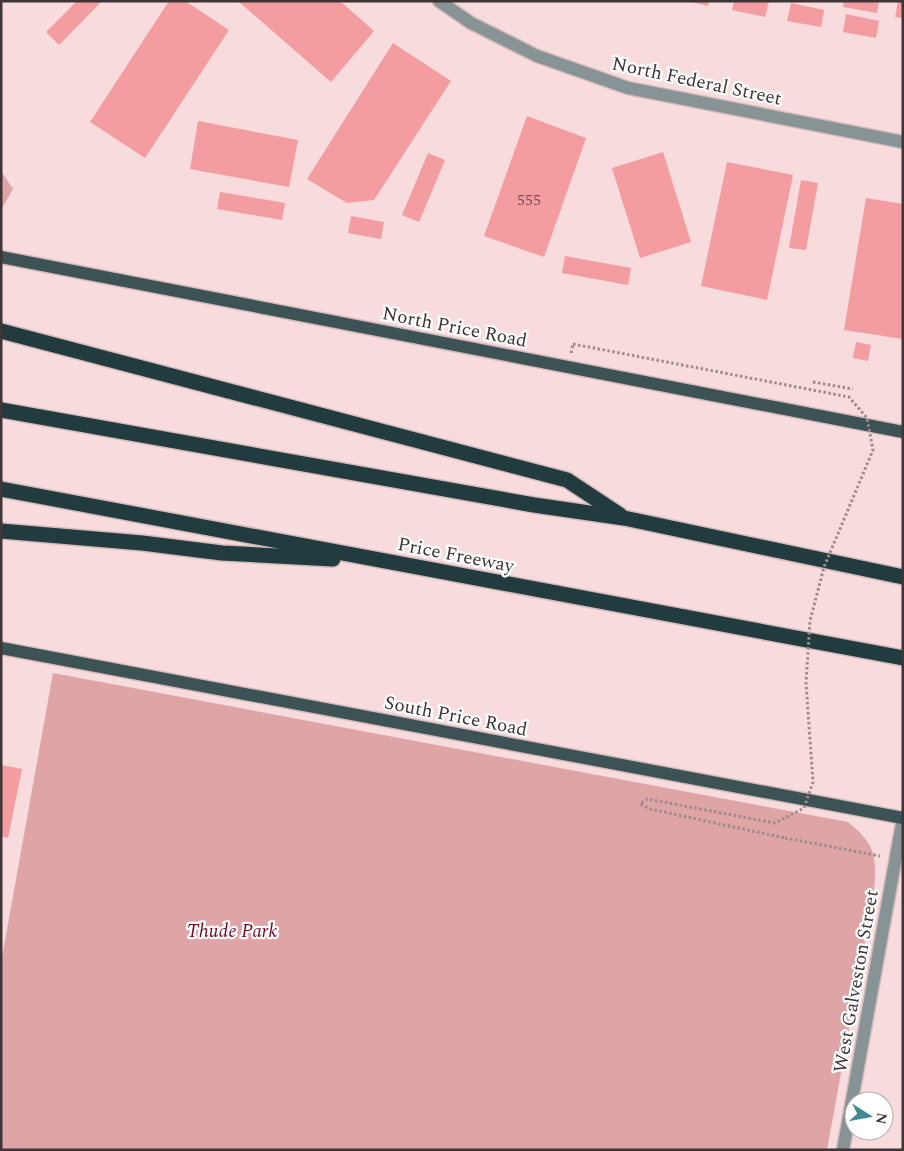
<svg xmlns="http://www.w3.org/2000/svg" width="904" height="1151" viewBox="0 0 904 1151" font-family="Spectral,serif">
<rect width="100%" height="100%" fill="#f8dbdc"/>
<!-- green -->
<g fill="#dfa4a6">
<polygon points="1,171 13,189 1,210"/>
<path d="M53,673L848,822C875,844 877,856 874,890L827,1150H1V963Z"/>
</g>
<!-- building -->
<g fill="#f49da1">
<polygon points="77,1 102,1 59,45 46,32"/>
<polygon points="169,1 185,1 229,30 145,158 90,122"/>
<polygon points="238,1 340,1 374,31 331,82"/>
<polygon points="688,1 709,1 708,6"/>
<polygon points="734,1 769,1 765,17 732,10"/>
<polygon points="844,1 879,1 877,13 843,7"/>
<polygon points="898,1 903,1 903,18 895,17"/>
<polygon points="791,3 824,10 821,27 787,21"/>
<polygon points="846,14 879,21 876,38 843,32"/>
<polygon points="393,43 451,81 374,200 347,203 307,179"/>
<polygon points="527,116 586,138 544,257 484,236"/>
<polygon points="198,121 298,140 289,187 190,169"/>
<polygon points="663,152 691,242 640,258 612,168"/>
<polygon points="428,153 445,160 419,222 402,215"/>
<polygon points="727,162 793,175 767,300 701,286"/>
<polygon points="801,180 818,183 806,250 789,248"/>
<polygon points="220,192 285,203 282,220 217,209"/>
<polygon points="866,198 903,204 903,339 844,330"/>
<polygon points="351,216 384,222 381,239 348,233"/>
<polygon points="565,256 631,268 628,285 562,273"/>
<polygon points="856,342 871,345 868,361 853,358"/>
<polygon points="1,765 22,769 8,838 1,836"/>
</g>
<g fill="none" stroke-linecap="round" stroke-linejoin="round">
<!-- minor casing -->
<g stroke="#d3babb" stroke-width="15">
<g id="minor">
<polyline points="439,1 471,23 537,56 628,88 903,142"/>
<polyline points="843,1150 903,818"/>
</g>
</g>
<!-- major casing -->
<g stroke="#d3babb" stroke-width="15">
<g id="major">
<polyline points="1,257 903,432"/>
<polyline points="1,648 903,818"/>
</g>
</g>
<!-- highway casing -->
<g stroke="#d3babb" stroke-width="18">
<g id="highway">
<polyline points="1,331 567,480 620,515"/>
<polyline points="1,410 534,505 624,518 903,577"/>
<polyline points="1,489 903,658"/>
<polyline points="1,531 142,543 222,553 333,559"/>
</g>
</g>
<!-- path -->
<g stroke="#9f8b8c" stroke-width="3" stroke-dasharray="2.5 2.5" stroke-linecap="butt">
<polyline points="571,353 573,344"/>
<polyline points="813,382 853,389"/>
<polyline points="785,838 880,856"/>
</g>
<!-- minor -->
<use href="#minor" stroke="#879395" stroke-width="12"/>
<!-- major -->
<use href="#major" stroke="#3c5255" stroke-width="12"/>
<!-- highway -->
<use href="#highway" stroke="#223b3f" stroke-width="15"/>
<!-- path-bridge -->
<polyline stroke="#9f8b8c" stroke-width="3" stroke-dasharray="2.5 2.5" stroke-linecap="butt" points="573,344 849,397 867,418 873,450 824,567 810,621 806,683 813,782 804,808 775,823 647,799 640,804 650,809 785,838"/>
</g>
<g text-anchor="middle" stroke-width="4.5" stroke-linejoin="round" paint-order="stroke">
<!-- number labels -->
<g font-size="16" fill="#6d4f51">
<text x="529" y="205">555</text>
</g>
<!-- street labels -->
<g font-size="19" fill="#403536" stroke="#fff">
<text transform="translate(697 80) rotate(12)" y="7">North Federal Street</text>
<text transform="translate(455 326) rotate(11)" y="7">North Price Road</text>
<text transform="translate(456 554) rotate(11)" y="7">Price Freeway</text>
<text transform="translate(456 715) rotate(11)" y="7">South Price Road</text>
<text transform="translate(855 981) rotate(-80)" y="7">West Galveston Street</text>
</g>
<!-- park labels -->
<g font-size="19" font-style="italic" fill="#720821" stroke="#fff">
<text x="232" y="937">Thude Park</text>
</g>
</g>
<!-- border -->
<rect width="904" height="1151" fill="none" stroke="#403536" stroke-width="5"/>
<!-- north arrow -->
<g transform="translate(869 1116) rotate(101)"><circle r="24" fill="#ffffff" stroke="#b3aeaf"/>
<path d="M0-4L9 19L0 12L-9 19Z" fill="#438993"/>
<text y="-8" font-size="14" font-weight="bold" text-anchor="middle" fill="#403536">N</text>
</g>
</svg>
